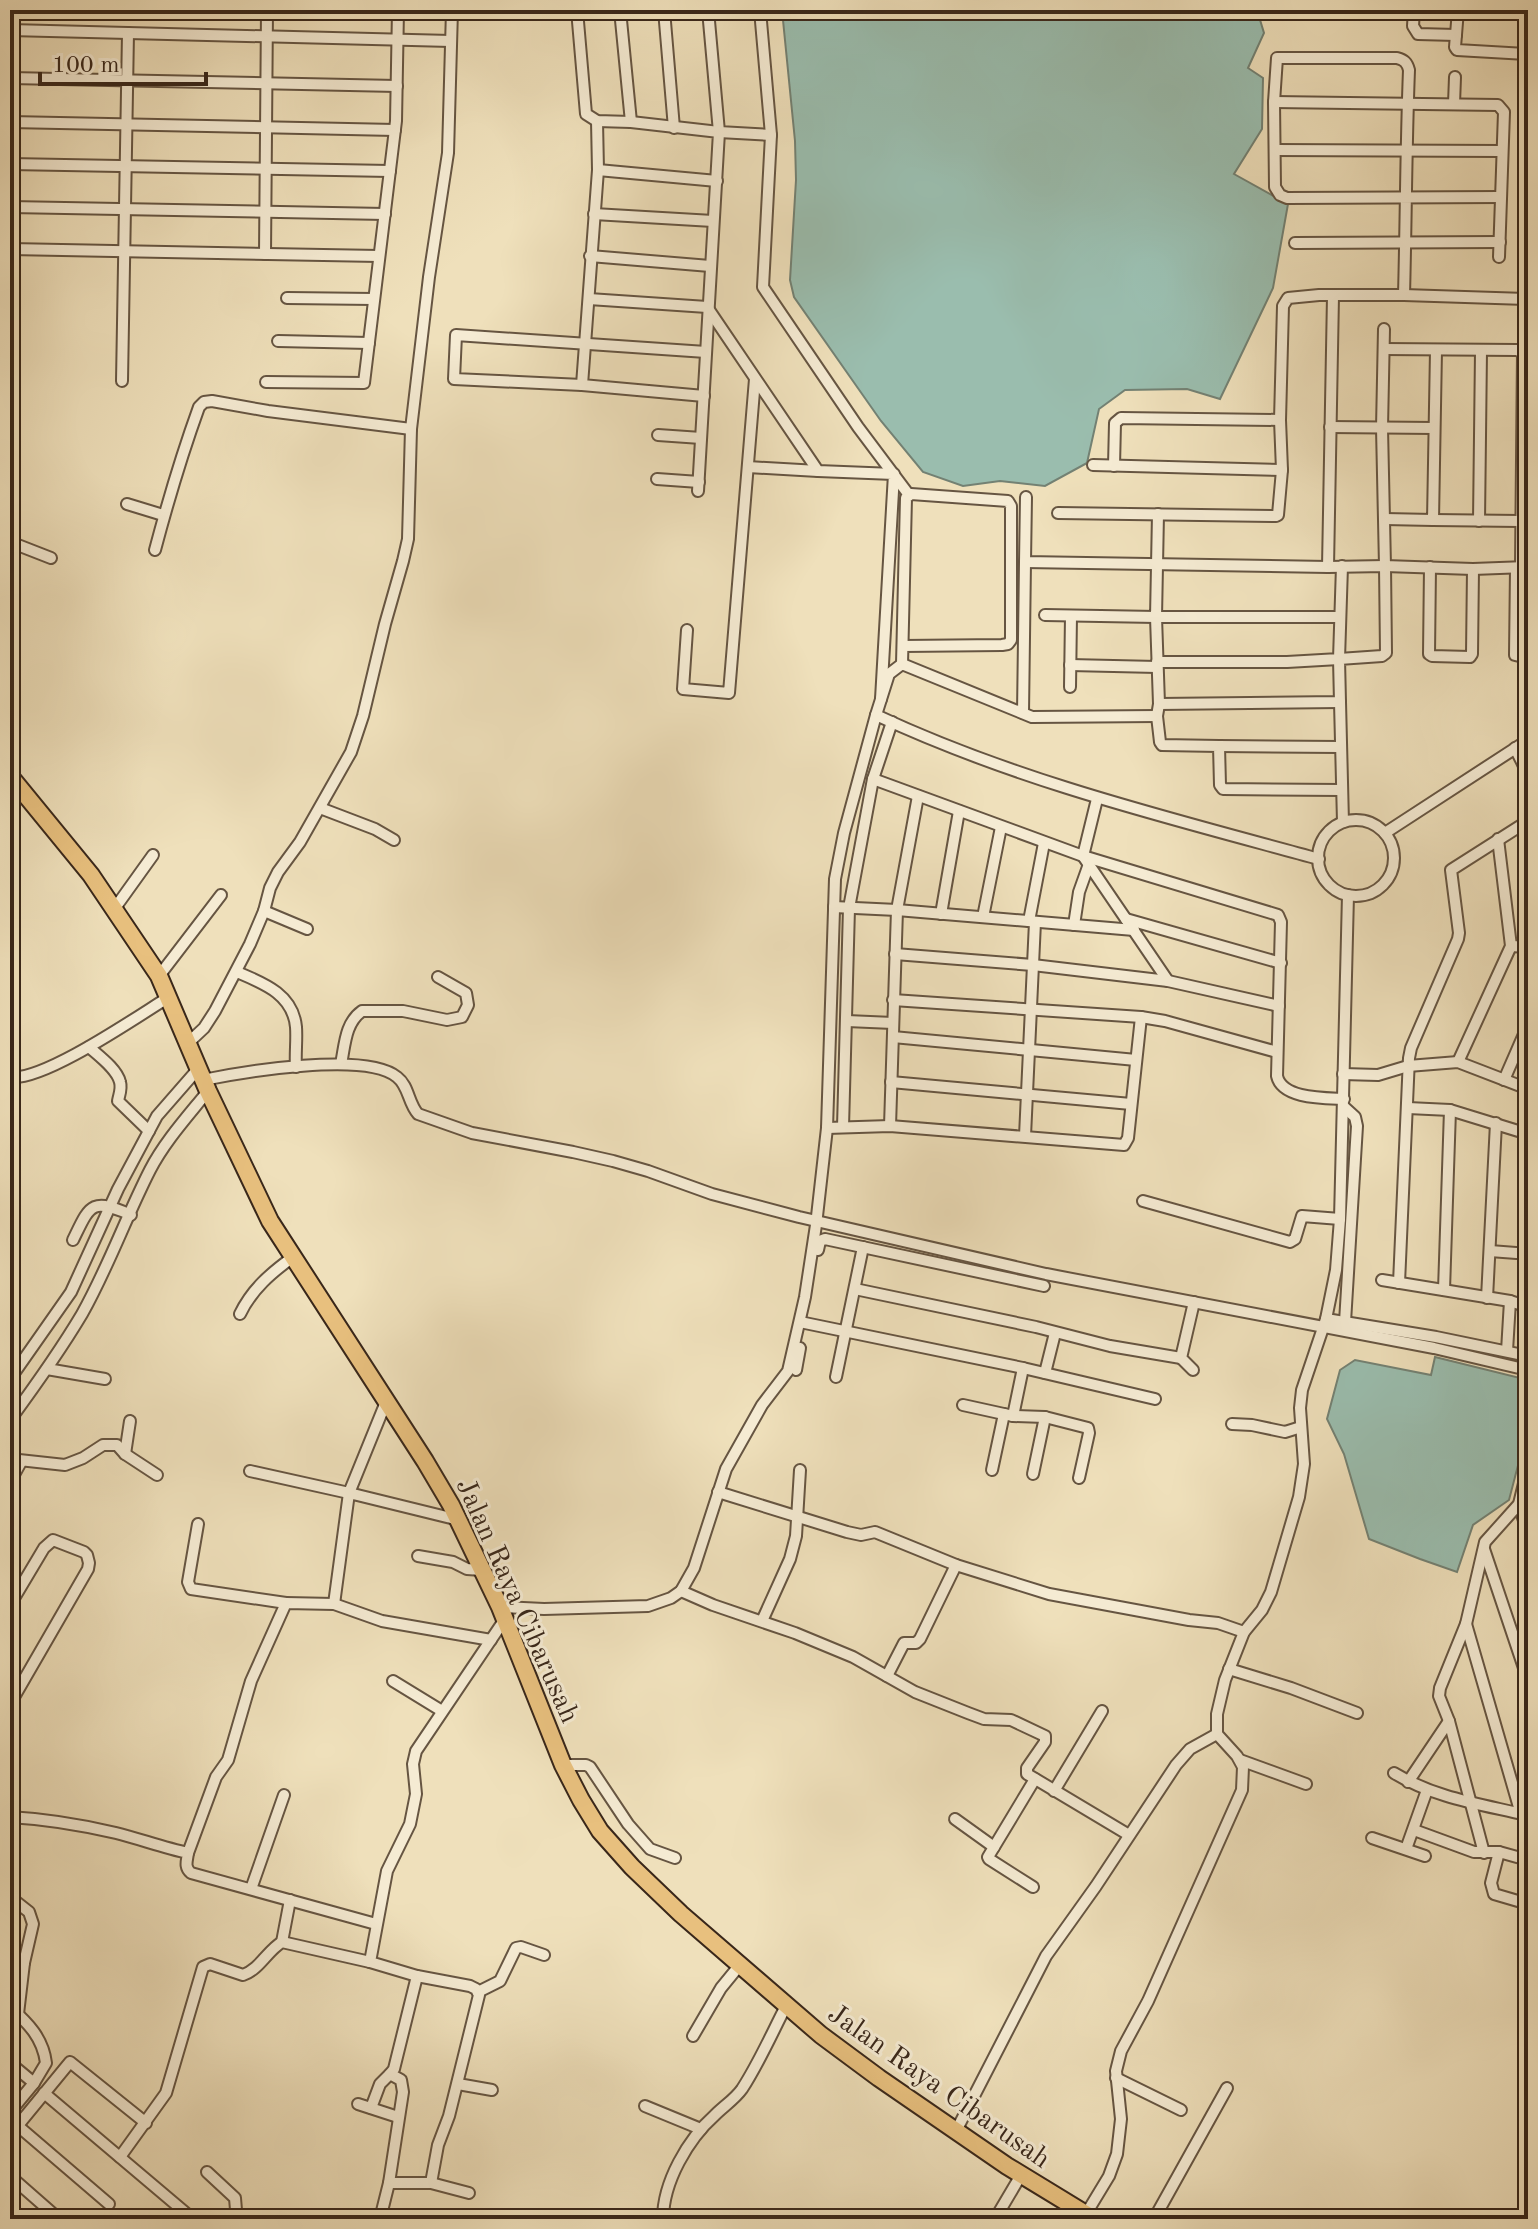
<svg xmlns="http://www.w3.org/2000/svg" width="1538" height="2229" viewBox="0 0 1538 2229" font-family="'Old Standard TT',serif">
<rect width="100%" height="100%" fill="#efe0bb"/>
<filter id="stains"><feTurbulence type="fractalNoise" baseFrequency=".0025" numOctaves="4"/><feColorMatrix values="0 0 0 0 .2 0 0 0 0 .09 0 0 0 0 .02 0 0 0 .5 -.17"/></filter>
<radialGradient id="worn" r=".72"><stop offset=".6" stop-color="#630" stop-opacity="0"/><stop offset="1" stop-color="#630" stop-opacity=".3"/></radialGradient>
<!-- water -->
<g fill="#9abdae" stroke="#738173" stroke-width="2">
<polygon points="782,10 1257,10 1264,33 1248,68 1263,78 1262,129 1234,174 1288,204 1273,288 1220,399 1187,389 1125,390 1099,409 1087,463 1045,486 1000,481 963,486 923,472 881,421 794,297 790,280 796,180 795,141"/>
<polygon points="1435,1357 1528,1380 1528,1427 1509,1500 1473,1525 1457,1572 1420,1559 1369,1539 1344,1454 1327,1419 1340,1370 1355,1360 1431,1375"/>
</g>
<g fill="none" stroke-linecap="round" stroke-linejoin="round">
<!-- street casing -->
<g stroke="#665542" stroke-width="14">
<g id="street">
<polyline points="577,10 586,114 597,121 631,122 719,132 698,491"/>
<polyline points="620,10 631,122"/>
<polyline points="664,10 674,128"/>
<polyline points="708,10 719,132 771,135"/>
<polyline points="760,10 771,135 763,287 858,427 909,495"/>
<polyline points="1414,10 1413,26 1418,34 1456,35"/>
<polyline points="1458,10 1455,47 1457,50 1528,54"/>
<polyline points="1510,10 1528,11"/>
<polyline points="10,11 452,14"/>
<polyline points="10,30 451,41"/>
<polyline points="10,78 397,86"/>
<polyline points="1274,102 1498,105 1504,112 1499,257"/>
<polyline points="1454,104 1455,77"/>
<polyline points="597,121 598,170 582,385 704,396"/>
<polyline points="10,122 395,130"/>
<polyline points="1275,150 1502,151"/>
<polyline points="10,164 390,171"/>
<polyline points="598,170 717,181"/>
<polyline points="10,207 385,214"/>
<polyline points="594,214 713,221"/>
<polyline points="1295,243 1500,242"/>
<polyline points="10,249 379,256"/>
<polyline points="265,254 267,10"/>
<polyline points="590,256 710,266"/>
<path d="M1404,295C1406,220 1406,145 1409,70C1407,62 1404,60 1397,58H1277L1274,102L1275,187L1280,195L1287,198L1501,197"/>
<polyline points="287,298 374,299"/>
<polyline points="589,299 707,307 818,471 894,474 881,699"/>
<polyline points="1384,329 1382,428 1385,566 1473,569 1528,567"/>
<polyline points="278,341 369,343"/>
<polyline points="1384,349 1517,350 1523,353 1521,567"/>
<polyline points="122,381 128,33"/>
<polyline points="266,382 364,383 396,121 398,10"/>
<polyline points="582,385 454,379 456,335 706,352"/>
<polyline points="1330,427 1434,428"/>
<polyline points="658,435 701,438"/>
<polyline points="1093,465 1282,470"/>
<polyline points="1114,466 1115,423 1121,418 1280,420"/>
<polyline points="748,467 818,471"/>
<polyline points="657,479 699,482"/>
<polyline points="1026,497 1025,562 1328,567 1385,566 1386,653 1382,656 1339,659 1340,702 1159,704"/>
<polyline points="127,504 163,515"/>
<polyline points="1058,513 1276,516 1278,515 1282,470 1280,420 1283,306 1288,298 1319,295 1404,295 1528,299"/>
<polyline points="1385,519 1433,520 1436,350"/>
<polyline points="1433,520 1520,521"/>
<polyline points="1479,521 1481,351"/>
<polyline points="10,542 51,558"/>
<path d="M155,550C168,501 182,454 199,407L204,402L212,401L268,411L411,429"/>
<polyline points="1328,567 1333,296"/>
<polyline points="1430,567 1429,654 1432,656 1470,657 1472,654 1473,569"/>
<polyline points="1516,568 1515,655 1528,658"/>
<polyline points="1045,615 1156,617 1158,514"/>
<polyline points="1340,617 1156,617 1159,704 1157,716 1160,742 1162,745 1219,746 1220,785 1223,789 1341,790"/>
<polyline points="687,630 683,689 729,693 755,379"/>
<polyline points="1157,662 1287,662 1339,659 1342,566"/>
<polyline points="902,664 906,498 911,494 1008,501 1011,506 1011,640 1008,644 1002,645 903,646"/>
<polyline points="1070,665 1157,667"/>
<polyline points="1070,687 1071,616"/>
<polyline points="1340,702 1343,822"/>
<polyline points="1023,713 1025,562"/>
<polyline points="876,715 889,674 902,664 1032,717 1157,716"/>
<polyline points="1219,746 1340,747"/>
<polyline points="1515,748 1528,774"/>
<path d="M873,779L1083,856L1278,915L1281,922L1277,1076C1282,1099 1324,1098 1344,1099"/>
<polyline points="1097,799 1083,856 1168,981"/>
<polyline points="320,808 375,829 394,840"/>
<circle cx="1356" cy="858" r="38"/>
<polyline points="1385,833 1528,740"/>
<polyline points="834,907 897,910 1134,930"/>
<polyline points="115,908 153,855"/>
<polyline points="264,911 307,929"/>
<polyline points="941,914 959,811"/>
<polyline points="983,917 1001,827"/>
<polyline points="1126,919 1281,963"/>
<polyline points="1029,921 1044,843"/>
<polyline points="1074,925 1079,892 1089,864"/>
<polyline points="1511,946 1528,947"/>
<polyline points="895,954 1033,965 1168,981 1279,1006"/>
<path d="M237,972C263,983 293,994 296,1027C297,1040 295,1054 296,1067"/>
<polyline points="159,976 221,895"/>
<polyline points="893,1000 1141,1017 1165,1021 1277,1052"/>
<polyline points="847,1021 893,1023"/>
<polyline points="893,1037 1136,1060"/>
<polyline points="188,1043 204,1028 215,1011 250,944 264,911 270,888 278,872 300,842 351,752 363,716 385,624 403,561 408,539 411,429 429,277 448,153 452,10"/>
<path d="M89,1047C99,1056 117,1069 120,1082C122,1089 119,1095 118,1101L149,1131"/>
<polyline points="1458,1062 1511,946 1498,839"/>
<path d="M341,1064C345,1045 345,1023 362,1011H403L447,1020L462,1017L468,1005L466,993L438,977"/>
<polyline points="1343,1074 1378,1075 1408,1066 1458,1062 1528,1089"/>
<path d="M10,1077C43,1082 138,1016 169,997"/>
<path d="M203,1080C242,1072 366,1051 397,1077C409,1086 408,1103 418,1114L472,1133L573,1152L613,1161L648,1171L712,1194L799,1217L1046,1274L1434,1348L1528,1370"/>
<polyline points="1504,1080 1528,1025"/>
<polyline points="891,1082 1131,1104"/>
<polyline points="1344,1107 1355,1117 1357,1126 1345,1322"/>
<polyline points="1408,1108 1450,1110 1528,1134"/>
<polyline points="890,1126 897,910 918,796"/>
<polyline points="843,1127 849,908 873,779 892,722"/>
<polyline points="827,1128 890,1126 1124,1145 1128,1138 1141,1017"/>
<polyline points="1025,1136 1035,922"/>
<polyline points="1143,1201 1290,1242 1295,1239 1302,1216 1340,1219"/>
<path d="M73,1240C90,1205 91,1197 131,1215"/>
<polyline points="818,1250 820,1241 825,1239 1044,1286"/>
<polyline points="1490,1251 1528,1254"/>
<polyline points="1382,1280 1510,1301 1528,1307"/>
<polyline points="1399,1283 1409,1058 1411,1048 1458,939 1459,933 1451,870 1528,821"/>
<polyline points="855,1289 1036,1327 1110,1346 1181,1358"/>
<polyline points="1444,1290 1450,1110"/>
<polyline points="1487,1298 1496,1123"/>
<path d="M240,1314C252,1289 271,1273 293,1257"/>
<polyline points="1326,1319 1436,1337 1528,1356"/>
<polyline points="800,1322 1023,1368 1155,1399"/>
<polyline points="1507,1351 1510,1301"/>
<polyline points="47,1369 105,1379"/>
<polyline points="796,1370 800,1348"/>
<polyline points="1193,1370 1181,1358 1194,1302"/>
<polyline points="1045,1373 1055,1333"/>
<polyline points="836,1377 863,1247"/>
<polyline points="10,1379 71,1292 118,1189 157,1116 198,1069"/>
<polyline points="963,1405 1013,1416 1023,1368"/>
<polyline points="1013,1416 1045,1417 1088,1428 1089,1433 1079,1478"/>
<path d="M10,1420C35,1386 60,1351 82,1314C108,1268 126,1217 150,1170C165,1141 188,1116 208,1091"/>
<polyline points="1232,1424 1252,1425 1285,1432 1301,1427"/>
<polyline points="125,1454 130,1421"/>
<polyline points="10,1459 65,1465 83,1458 103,1445 117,1445 125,1454 157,1475"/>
<polyline points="992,1470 1004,1414"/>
<polyline points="250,1471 349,1493 386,1402"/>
<polyline points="1033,1474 1045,1417"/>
<polyline points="10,1482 21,1462"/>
<polyline points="718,1492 847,1532 861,1535 875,1532 956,1565 1049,1594 1189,1620 1218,1623 1244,1632"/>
<polyline points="1519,1504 1528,1534"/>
<polyline points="198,1524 188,1582 191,1589 286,1603"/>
<polyline points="1484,1549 1528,1680"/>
<polyline points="418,1556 453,1562 467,1569 482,1570"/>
<polyline points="681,1591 713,1605 795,1633 853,1657 915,1692 968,1713 984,1719 1011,1720 1045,1736 1045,1742 1027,1768 1027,1774 1129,1835"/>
<polyline points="334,1604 349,1493 459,1520"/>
<polyline points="10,1605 44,1548 53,1540 84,1552 87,1555 89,1563 88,1569 10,1704"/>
<path d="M500,1607L544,1609L648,1606L671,1598L681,1591L694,1568L726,1469L762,1405L788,1371L805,1297L816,1225L827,1128L835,879L844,833L876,715C1017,781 1169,818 1319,859"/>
<polyline points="762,1621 790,1559 796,1536 800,1470"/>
<polyline points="1466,1624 1521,1814"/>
<polyline points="1229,1669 1291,1688 1357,1713"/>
<polyline points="887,1676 904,1643 916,1643 920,1639 956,1565"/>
<polyline points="393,1681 442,1711"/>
<polyline points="1240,1760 1306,1784"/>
<polyline points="563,1765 586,1765 590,1767 628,1824 650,1849 675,1858"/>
<path d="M1394,1773C1435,1798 1480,1804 1526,1815"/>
<polyline points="1408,1782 1449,1721"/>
<polyline points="1054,1791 1102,1711"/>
<path d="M10,1817C45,1819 82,1825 116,1833C140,1839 164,1848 188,1853C187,1861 184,1867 191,1873L376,1924"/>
<polyline points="955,1819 994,1847"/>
<polyline points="1414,1830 1474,1852 1499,1852 1528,1860"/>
<polyline points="1372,1838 1425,1856"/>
<polyline points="1406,1849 1427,1790"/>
<polyline points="1499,1852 1491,1883 1494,1894 1528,1904"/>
<polyline points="188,1853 216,1777 228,1760 251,1681 286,1603 334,1604 382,1621 491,1640"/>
<polyline points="1484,1853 1449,1721 1439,1696 1440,1688 1466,1624 1485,1542 1519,1504 1528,1467"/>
<polyline points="1033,1887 989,1859 988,1857 1035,1779"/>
<polyline points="251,1889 284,1795"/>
<polyline points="10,1897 29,1912 33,1924 24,1963 18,2014"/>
<polyline points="282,1942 290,1900"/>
<polyline points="10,1951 24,1963"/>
<polyline points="478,1992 500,1981 516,1948 521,1947 544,1955"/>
<path d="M10,2007C28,2023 43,2038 46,2063L34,2083L10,2112"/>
<polyline points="693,2036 721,1988 739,1966"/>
<polyline points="10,2063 34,2083"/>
<polyline points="1116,2078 1181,2110"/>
<polyline points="458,2084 492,2090"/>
<polyline points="44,2093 193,2219"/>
<polyline points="358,2104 398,2117"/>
<polyline points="645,2106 701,2129"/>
<polyline points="371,2108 380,2084 390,2074"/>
<polyline points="18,2126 109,2204"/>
<polyline points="956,2131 1046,1956 1096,1886 1176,1765 1190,1749 1217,1734"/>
<polyline points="10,2135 70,2062 146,2123"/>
<path d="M120,2157L166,2093L203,1967L210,1964L243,1975C260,1969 267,1951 282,1942L370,1962"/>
<polyline points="207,2172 235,2198 236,2210 230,2219"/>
<polyline points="10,2176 59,2219"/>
<polyline points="389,2183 403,2092 401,2080 390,2074 394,2069 417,1976"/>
<polyline points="431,2183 469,2193"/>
<polyline points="1086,2214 1109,2176 1117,2154 1121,2119 1116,2071 1121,2051 1148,2001 1242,1790 1243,1767 1237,1756 1217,1734 1217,1714 1225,1680 1244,1632 1262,1610 1271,1592 1299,1497 1304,1464 1300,1408 1302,1390 1326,1319 1336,1270 1340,1219 1348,895"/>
<polyline points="378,2219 382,2211 389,2183 431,2183 438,2145 449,2116 479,1995 476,1989 470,1986 417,1976 370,1962 387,1871 410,1824 416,1794 413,1764 416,1751 505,1619"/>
<path d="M663,2219C663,2182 688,2139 715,2115C724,2106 735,2099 742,2089C759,2063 772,2033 786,2006"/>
<polyline points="995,2219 1021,2175"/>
<polyline points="1154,2219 1227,2088"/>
</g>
</g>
<!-- primary casing -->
<g stroke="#39271a" stroke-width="20">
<polyline id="primary" points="10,776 91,875 159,976 208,1091 270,1221 425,1461 451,1505 500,1607 563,1765 581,1800 600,1831 632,1867 681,1914 821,2035 879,2078 1007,2166 1094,2219"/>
</g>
<!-- street -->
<use href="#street" stroke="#f5ebd3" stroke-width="10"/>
<!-- primary -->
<use href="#primary" stroke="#e8c07e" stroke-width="16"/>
</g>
<g text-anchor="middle" stroke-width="6" stroke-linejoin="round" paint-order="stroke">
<!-- street labels -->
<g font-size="28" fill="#39271a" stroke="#f5ebd3">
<text transform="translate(519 1600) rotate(66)" y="10">Jalan Raya Cibarusah</text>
<text transform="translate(940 2085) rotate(35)" y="10">Jalan Raya Cibarusah</text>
</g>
</g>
<!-- margin -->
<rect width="1538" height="2229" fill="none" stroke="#efe0bb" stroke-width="40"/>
<rect x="12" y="12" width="1514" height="2205" fill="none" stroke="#39271a" stroke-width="4"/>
<rect x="20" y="20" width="1498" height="2189" fill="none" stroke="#39271a" stroke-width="2"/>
<!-- scale -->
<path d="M40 72v12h166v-12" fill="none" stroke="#39271a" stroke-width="4"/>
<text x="52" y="72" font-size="24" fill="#39271a" stroke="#f5ebd3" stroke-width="6" paint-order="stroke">100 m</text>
<rect width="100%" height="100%" filter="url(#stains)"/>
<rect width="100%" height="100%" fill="url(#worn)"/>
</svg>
